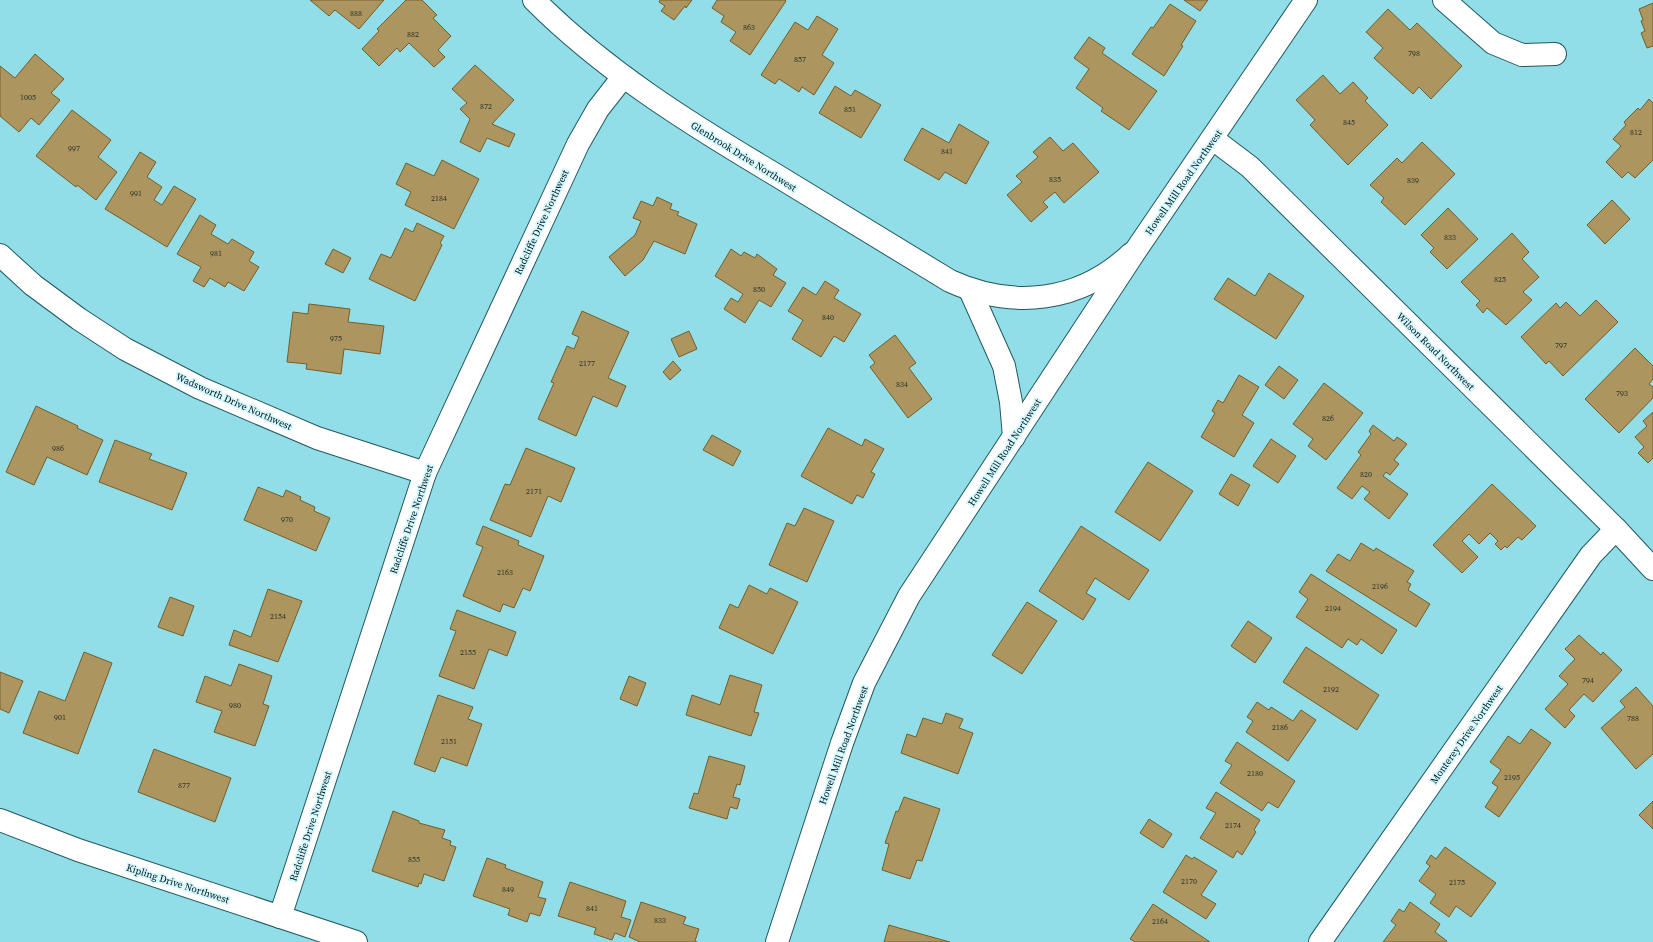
<svg xmlns="http://www.w3.org/2000/svg" width="1653" height="942" viewBox="0 0 1653 942" font-family="'Source Serif 4',serif">
<rect width="100%" height="100%" fill="#92dee8"/>
<!-- building -->
<g fill="#ad9560" stroke="#745e29">
<polygon points="310,0 384,0 359,29 335,10 329,16"/>
<polygon points="406,0 422,0 437,15 433,18 451,36 438,50 445,57 434,67 409,43 400,52 397,48 379,66 362,49 379,31 377,29"/>
<polygon points="660,0 692,0 686,8 685,6 674,20 661,11 665,6 659,2"/>
<polygon points="717,0 785,0 786,1 750,55 730,41 736,32 721,22 724,16 712,8"/>
<polygon points="1184,0 1208,0 1200,11"/>
<polygon points="1653,3 1653,46 1647,48 1641,33 1645,31 1641,21 1643,20 1639,9"/>
<polygon points="1170,4 1196,21 1181,45 1183,46 1164,76 1132,54 1151,27 1153,28"/>
<polygon points="1388,9 1410,30 1417,23 1462,66 1431,99 1419,87 1413,94 1374,58 1383,48 1366,32"/>
<polygon points="817,16 838,29 822,55 834,63 814,95 802,87 799,92 779,79 775,84 761,75 795,22 808,30"/>
<polygon points="1089,37 1105,48 1102,53 1157,91 1129,130 1101,111 1103,108 1076,88 1089,69 1074,58"/>
<polygon points="35,54 64,79 51,93 60,100 39,125 31,118 19,132 0,116 0,66 15,78"/>
<polygon points="475,65 514,100 492,124 515,134 509,147 487,138 480,152 460,142 470,119 460,109 467,103 452,89"/>
<polygon points="1323,75 1340,94 1353,82 1368,98 1365,101 1388,125 1348,165 1310,125 1315,120 1296,100"/>
<polygon points="835,86 851,96 855,90 881,105 861,138 819,113"/>
<polygon points="1649,99 1653,103 1653,160 1635,178 1628,172 1622,178 1606,162 1621,146 1613,139 1626,125 1624,122 1638,108 1640,110"/>
<polygon points="72,110 111,140 98,157 117,172 96,200 77,185 76,187 36,156"/>
<polygon points="959,124 989,142 966,184 945,172 939,180 904,160 922,128 949,143"/>
<polygon points="1050,137 1063,151 1073,143 1099,172 1064,203 1055,192 1043,202 1048,207 1031,222 1007,195 1022,182 1016,176 1038,157 1033,152"/>
<polygon points="1422,142 1455,174 1405,225 1381,202 1384,198 1370,185 1397,158 1402,163"/>
<polygon points="140,152 156,162 147,177 162,187 154,200 162,205 174,186 196,199 167,247 105,209"/>
<polygon points="442,160 479,179 454,229 405,205 411,192 396,184 406,163 434,176"/>
<polygon points="657,197 672,204 670,209 679,212 677,215 697,224 685,254 654,241 643,260 625,276 609,257 635,235 641,221 633,218 641,201 653,206"/>
<polygon points="1612,200 1630,219 1605,244 1587,225"/>
<polygon points="1448,208 1478,239 1447,269 1430,252 1434,248 1421,235"/>
<polygon points="200,215 216,225 211,234 228,244 232,239 254,252 249,261 259,267 244,291 228,282 225,287 210,278 204,287 193,281 201,267 177,254"/>
<polygon points="417,223 444,236 440,243 442,245 415,301 369,279 381,254 391,258 405,228 413,232"/>
<polygon points="1512,233 1529,252 1522,259 1539,277 1523,292 1532,300 1506,325 1487,308 1483,313 1476,305 1480,301 1461,282"/>
<polygon points="333,249 351,258 343,273 325,264"/>
<polygon points="731,249 741,256 744,252 755,258 757,254 777,269 773,275 786,283 771,307 759,300 745,323 724,309 731,298 738,302 743,294 715,276"/>
<polygon points="1269,273 1304,296 1276,339 1214,299 1228,278 1255,296"/>
<polygon points="825,281 839,290 834,298 861,314 844,342 834,336 821,357 792,339 803,320 788,311 803,287 816,295"/>
<polygon points="1596,300 1618,322 1563,376 1549,361 1546,364 1521,337 1556,303 1560,308 1566,302 1580,316"/>
<polygon points="309,304 350,309 348,322 384,326 380,354 344,349 341,374 306,369 307,364 287,362 293,312 308,314"/>
<polygon points="582,311 629,332 608,378 626,386 617,407 593,396 576,436 538,419 554,383 551,382 567,346 574,349 579,337 572,334"/>
<polygon points="689,331 697,349 679,357 671,339"/>
<polygon points="895,335 916,363 909,368 932,399 908,418 870,367 875,363 869,355"/>
<polygon points="1635,348 1653,366 1653,379 1649,384 1653,387 1653,398 1619,433 1585,399"/>
<polygon points="673,361 681,370 670,380 663,372"/>
<polygon points="1279,366 1298,380 1284,399 1265,385"/>
<polygon points="1239,375 1259,387 1242,415 1254,423 1234,457 1201,437 1215,413 1212,411 1218,400 1223,403"/>
<polygon points="1324,383 1363,413 1326,460 1308,446 1313,439 1293,424"/>
<polygon points="36,406 78,426 77,428 103,440 87,475 47,457 34,485 6,472"/>
<polygon points="1653,412 1653,458 1648,463 1638,453 1644,447 1635,437 1647,426 1643,421"/>
<polygon points="1373,425 1394,441 1397,437 1407,444 1394,460 1399,464 1390,475 1386,472 1383,476 1408,494 1389,519 1364,499 1370,492 1362,486 1352,499 1337,488 1361,455 1358,452 1371,434 1369,431"/>
<polygon points="828,428 862,446 865,439 884,449 871,472 875,474 863,498 857,495 852,504 801,476"/>
<polygon points="712,435 741,451 733,466 703,450"/>
<polygon points="1271,439 1296,456 1278,483 1253,466"/>
<polygon points="115,440 152,454 149,459 187,473 172,510 99,482"/>
<polygon points="526,448 575,468 561,502 548,496 531,537 490,520 505,484 510,485"/>
<polygon points="1148,462 1193,491 1160,541 1115,512"/>
<polygon points="1231,474 1250,485 1238,506 1219,494"/>
<polygon points="1492,484 1536,526 1522,540 1518,537 1507,548 1505,546 1501,550 1495,544 1498,541 1490,533 1479,544 1469,534 1462,541 1478,557 1462,573 1433,545"/>
<polygon points="258,487 283,497 286,490 301,497 300,500 315,507 314,511 330,518 316,551 244,520"/>
<polygon points="804,508 834,521 807,582 769,565 787,523 795,526"/>
<polygon points="483,526 519,541 518,545 544,556 530,591 523,588 514,608 503,604 500,612 463,596 483,547 476,544"/>
<polygon points="1081,526 1149,570 1129,600 1095,578 1086,593 1096,599 1083,620 1039,591"/>
<polygon points="1361,543 1374,551 1376,548 1414,571 1407,582 1411,584 1408,590 1430,604 1416,627 1326,571 1338,554 1350,561"/>
<polygon points="1311,574 1397,630 1382,654 1361,639 1357,645 1348,639 1342,648 1296,617 1308,599 1299,592"/>
<polygon points="749,585 767,594 770,588 798,602 773,654 719,628 730,604 738,608"/>
<polygon points="268,589 302,601 278,662 229,645 234,630 251,637"/>
<polygon points="170,597 194,606 183,636 158,627"/>
<polygon points="1027,602 1057,621 1022,674 992,655"/>
<polygon points="457,610 516,632 507,656 489,649 474,689 439,676 456,631 450,629"/>
<polygon points="1248,621 1272,638 1255,663 1231,646"/>
<polygon points="1579,635 1601,655 1603,652 1622,670 1593,702 1584,694 1569,710 1575,716 1565,728 1545,709 1568,684 1559,676 1575,659 1565,649"/>
<polygon points="1306,647 1379,695 1357,730 1283,682"/>
<polygon points="84,652 112,663 78,754 23,733 39,691 65,701"/>
<polygon points="239,664 272,676 263,704 269,706 255,746 214,732 222,711 196,702 205,676 231,686"/>
<polygon points="0,672 23,681 9,713 0,709"/>
<polygon points="730,675 762,685 754,712 759,713 751,736 686,715 692,695 720,705"/>
<polygon points="629,676 646,683 637,706 620,699"/>
<polygon points="1636,687 1653,706 1653,754 1636,769 1601,728 1625,707 1620,701"/>
<polygon points="438,695 473,707 468,719 482,724 467,766 441,757 435,772 414,764"/>
<polygon points="1257,702 1269,710 1271,707 1293,721 1301,710 1316,720 1288,761 1246,732 1253,721 1247,717"/>
<polygon points="946,713 963,719 959,728 973,733 958,774 901,753 907,734 916,737 923,718 942,724"/>
<polygon points="1531,729 1551,743 1499,817 1485,807 1498,787 1492,783 1501,770 1490,762 1508,736 1520,744"/>
<polygon points="1237,742 1295,781 1278,808 1268,802 1262,811 1220,783 1232,765 1225,761"/>
<polygon points="154,749 231,778 215,822 138,792"/>
<polygon points="709,756 745,766 740,785 737,784 733,797 740,799 737,809 730,807 727,819 689,808 694,793 698,794"/>
<polygon points="1216,792 1260,820 1254,830 1256,832 1242,855 1237,851 1233,858 1200,838 1216,813 1206,808"/>
<polygon points="904,797 940,809 922,861 917,860 910,879 882,870 889,844 885,843 896,811 898,812"/>
<polygon points="1653,801 1653,829 1639,815"/>
<polygon points="393,811 419,821 419,823 445,830 442,838 451,841 450,845 456,847 444,881 424,874 421,884 419,883 418,887 372,871"/>
<polygon points="1149,819 1172,834 1163,848 1140,833"/>
<polygon points="1445,847 1496,883 1471,917 1456,906 1449,917 1430,903 1436,894 1419,881 1430,866 1426,863 1431,855 1436,859"/>
<polygon points="1186,855 1192,859 1194,857 1217,871 1201,895 1216,904 1206,919 1163,892"/>
<polygon points="487,858 506,865 505,868 543,882 538,897 546,899 540,916 530,913 527,922 508,915 510,909 473,896"/>
<polygon points="570,882 626,901 621,917 631,920 625,937 615,933 612,940 594,934 596,928 558,916"/>
<polygon points="641,902 686,917 683,924 699,929 695,941 697,942 640,942 629,937"/>
<polygon points="1410,902 1440,924 1435,932 1447,941 1446,942 1383,942 1396,925 1391,921 1399,909 1404,912"/>
<polygon points="1153,904 1210,942 1135,942 1130,939"/>
<polygon points="889,925 899,928 950,942 884,942"/>
</g>
<g fill="none" stroke-linecap="round" stroke-linejoin="round">
<!-- minor casing -->
<g stroke="#1f5a61" stroke-width="24">
<g id="minor">
<path d="M534,0C604,70 687,122 771,172C831,209 891,245 950,281C1014,310 1080,302 1131,254"/>
<polyline points="1444,0 1493,43 1522,55 1555,54"/>
<polyline points="1213,139 1250,167 1616,529 1653,569"/>
<polyline points="0,255 33,285 79,319 125,349 200,388 317,438 425,473"/>
<polyline points="970,290 1004,366 1011,402 1014,437"/>
<polyline points="0,820 78,850 356,942"/>
<polyline points="280,917 425,473 578,144 598,109 623,77"/>
<polyline points="1320,942 1591,555 1616,529"/>
</g>
</g>
<!-- secondary casing -->
<g stroke="#1f5a61" stroke-width="24">
<polyline id="secondary" points="777,942 842,743 864,683 909,596 1136,250 1306,0"/>
</g>
<!-- minor -->
<use href="#minor" stroke="#fff" stroke-width="22"/>
<!-- secondary -->
<use href="#secondary" stroke="#fff" stroke-width="22"/>
</g>
<g text-anchor="middle" stroke-width="3.5" stroke-linejoin="round" paint-order="stroke">
<!-- number labels -->
<g font-size="8" fill="#2c362c">
<text x="356" y="16">888</text>
<text x="749" y="30">863</text>
<text x="413" y="37">882</text>
<text x="1414" y="56">798</text>
<text x="800" y="62">857</text>
<text x="28" y="100">1005</text>
<text x="486" y="109">872</text>
<text x="850" y="112">851</text>
<text x="1349" y="125">845</text>
<text x="1636" y="135">812</text>
<text x="74" y="151">997</text>
<text x="947" y="154">841</text>
<text x="1055" y="182">835</text>
<text x="1413" y="183">839</text>
<text x="136" y="196">991</text>
<text x="439" y="201">2184</text>
<text x="1450" y="240">833</text>
<text x="216" y="256">981</text>
<text x="1500" y="282">825</text>
<text x="759" y="292">850</text>
<text x="828" y="320">840</text>
<text x="336" y="341">975</text>
<text x="1561" y="348">797</text>
<text x="587" y="366">2177</text>
<text x="902" y="387">834</text>
<text x="1622" y="396">793</text>
<text x="1328" y="421">826</text>
<text x="58" y="451">986</text>
<text x="1366" y="477">820</text>
<text x="534" y="494">2171</text>
<text x="287" y="522">970</text>
<text x="505" y="575">2163</text>
<text x="1380" y="589">2196</text>
<text x="1333" y="611">2194</text>
<text x="278" y="619">2154</text>
<text x="468" y="655">2155</text>
<text x="1588" y="683">794</text>
<text x="1331" y="692">2192</text>
<text x="235" y="708">980</text>
<text x="60" y="720">901</text>
<text x="1633" y="721">788</text>
<text x="1280" y="730">2186</text>
<text x="449" y="744">2151</text>
<text x="1255" y="776">2180</text>
<text x="1512" y="780">2195</text>
<text x="184" y="788">877</text>
<text x="1233" y="828">2174</text>
<text x="414" y="862">855</text>
<text x="1189" y="884">2170</text>
<text x="1457" y="885">2175</text>
<text x="508" y="892">849</text>
<text x="592" y="911">841</text>
<text x="660" y="923">833</text>
<text x="1160" y="924">2164</text>
</g>
<!-- street labels -->
<g font-size="10" fill="#01171a" stroke="#d4f8fd">
<text transform="translate(744 156) rotate(32)" y="4">Glenbrook Drive Northwest</text>
<text transform="translate(1183 182) rotate(-55)" y="4">Howell Mill Road Northwest</text>
<text transform="translate(541 222) rotate(-65)" y="4">Radcliffe Drive Northwest</text>
<text transform="translate(1436 351) rotate(45)" y="4">Wilson Road Northwest</text>
<text transform="translate(234 401) rotate(24)" y="4">Wadsworth Drive Northwest</text>
<text transform="translate(1004 452) rotate(-57)" y="4">Howell Mill Road Northwest</text>
<text transform="translate(411 519) rotate(-71)" y="4">Radcliffe Drive Northwest</text>
<text transform="translate(1466 734) rotate(-55)" y="4">Monterey Drive Northwest</text>
<text transform="translate(843 745) rotate(-70)" y="4">Howell Mill Road Northwest</text>
<text transform="translate(310 826) rotate(-72)" y="4">Radcliffe Drive Northwest</text>
<text transform="translate(178 883) rotate(18)" y="4">Kipling Drive Northwest</text>
</g>
</g>
</svg>
